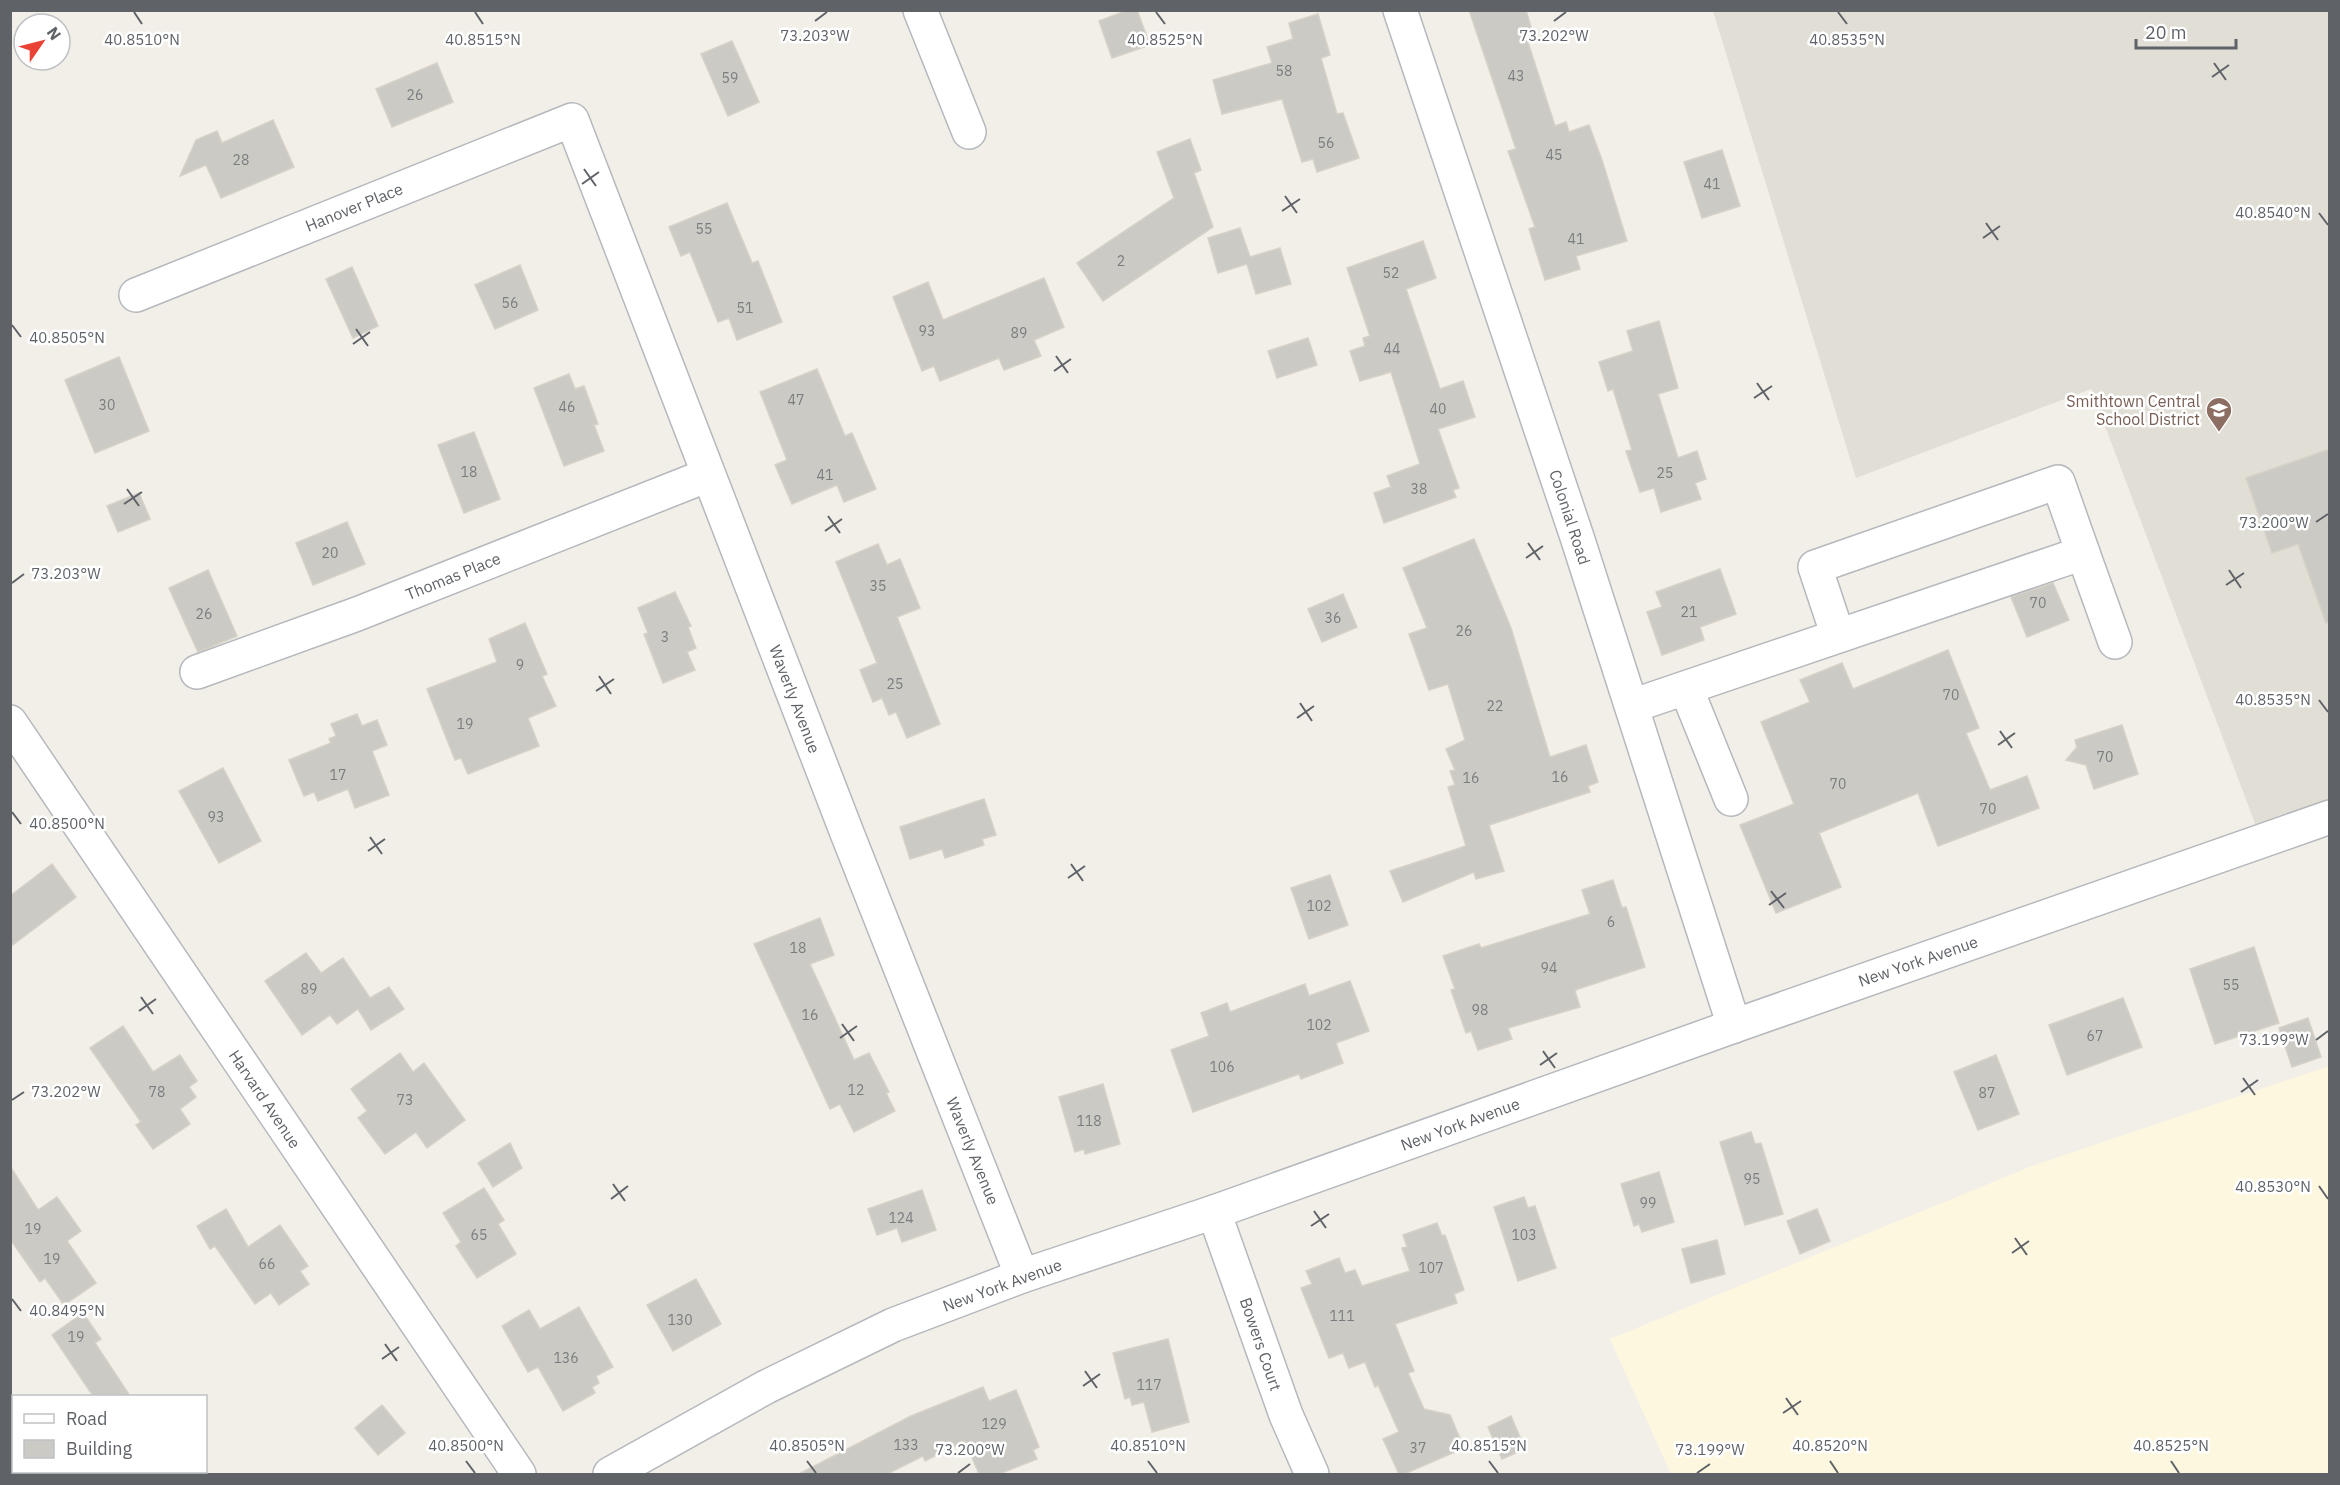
<svg xmlns="http://www.w3.org/2000/svg" width="2340" height="1485" viewBox="0 0 2340 1485" font-family="'IBM Plex Sans',sans-serif">
<rect width="100%" height="100%" fill="#f1efe8"/>
<!-- commercial -->
<polygon fill="#fef7e0" points="2329,1066 2329,1474 1671,1474 1610,1339 2032,1166"/>
<!-- education -->
<polygon fill="#e1ded6" points="1713,11 2329,11 2329,809 2259,834 2091,389 1856,478"/>
<!-- building -->
<g fill="#cccac5" stroke="#d6d1c6" stroke-width="1.5">
<polygon points="1128,10 1137,10 1150,45 1112,58 1099,21"/>
<polygon points="1469,10 1526,10 1533,34 1526,36 1555,126 1566,122 1569,132 1589,125 1602,160 1627,241 1576,256 1580,269 1545,280 1529,229 1535,227 1508,151 1516,149"/>
<polygon points="1318,14 1330,55 1321,58 1337,114 1343,113 1359,158 1317,172 1313,159 1302,162 1282,99 1222,114 1213,80 1272,63 1267,47 1293,39 1289,23"/>
<polygon points="732,41 759,102 728,116 701,54"/>
<polygon points="437,63 453,102 392,127 376,89"/>
<polygon points="273,120 294,167 221,198 206,165 180,176 196,140 217,131 222,143"/>
<polygon points="1190,139 1201,170 1194,173 1213,227 1103,301 1077,263 1174,198 1157,152"/>
<polygon points="1722,150 1740,206 1702,218 1684,162"/>
<polygon points="727,203 752,263 758,261 782,322 737,340 729,318 718,322 690,252 681,256 669,227"/>
<polygon points="1240,228 1250,257 1280,248 1291,284 1256,294 1247,264 1218,273 1208,238"/>
<polygon points="1423,241 1436,278 1406,289 1440,389 1463,381 1475,417 1438,429 1459,488 1453,490 1456,497 1384,523 1374,493 1391,487 1387,476 1420,464 1391,372 1360,381 1350,351 1365,346 1363,338 1370,336 1347,268"/>
<polygon points="520,265 538,310 495,329 475,285"/>
<polygon points="352,267 378,326 353,338 326,279"/>
<polygon points="1044,278 1064,327 1034,340 1041,356 1004,370 999,358 940,381 934,366 922,371 893,297 928,282 943,320"/>
<polygon points="1659,321 1678,388 1658,394 1678,458 1697,451 1706,479 1695,483 1701,499 1661,512 1654,488 1640,492 1626,451 1632,450 1613,389 1608,391 1599,362 1633,351 1627,331"/>
<polygon points="1308,338 1317,365 1277,378 1268,351"/>
<polygon points="119,357 149,431 95,453 65,380"/>
<polygon points="817,369 845,436 852,433 876,489 844,502 837,485 792,504 775,465 787,460 760,392"/>
<polygon points="569,374 575,389 584,386 598,424 594,425 604,451 564,466 534,388"/>
<polygon points="474,432 500,499 464,513 438,445"/>
<polygon points="2330,449 2330,622 2326,623 2298,544 2272,553 2246,478"/>
<polygon points="139,493 150,519 118,532 107,506"/>
<polygon points="347,522 365,564 313,585 296,543"/>
<polygon points="1474,539 1511,628 1550,757 1586,745 1598,782 1588,786 1590,792 1489,825 1504,871 1476,879 1474,872 1403,902 1390,871 1466,846 1448,787 1455,785 1450,771 1455,770 1446,749 1465,740 1448,684 1429,690 1409,634 1427,628 1403,568"/>
<polygon points="878,544 887,565 900,559 920,608 897,617 940,724 907,738 896,712 889,715 882,698 873,702 860,670 877,663 836,562"/>
<polygon points="1720,569 1736,614 1700,627 1704,640 1662,655 1647,612 1662,607 1656,592"/>
<polygon points="208,570 237,636 198,652 169,588"/>
<polygon points="2053,583 2069,620 2027,637 2011,597"/>
<polygon points="675,592 691,626 688,627 696,648 687,652 695,670 663,683 644,634 648,633 638,608"/>
<polygon points="1343,594 1357,627 1322,642 1308,609"/>
<polygon points="525,623 547,674 542,676 556,706 528,718 539,746 468,774 461,758 455,760 427,689 497,662 489,639"/>
<polygon points="1948,650 1979,728 1966,733 1990,790 2027,776 2039,808 1938,846 1918,793 1819,833 1841,887 1776,913 1740,825 1794,804 1761,722 1810,702 1800,680 1842,663 1853,689"/>
<polygon points="357,714 362,726 377,720 387,745 372,751 389,795 355,808 348,789 318,801 314,792 304,796 289,760 331,743 329,739 336,736 331,724"/>
<polygon points="2122,725 2138,774 2094,789 2086,765 2066,760 2077,747 2075,740"/>
<polygon points="223,768 261,841 219,863 179,791"/>
<polygon points="984,799 996,835 982,839 984,845 945,858 942,849 910,859 900,827"/>
<polygon points="52,864 76,897 10,947 10,896"/>
<polygon points="1330,875 1348,925 1309,939 1291,888"/>
<polygon points="1613,880 1622,908 1626,907 1645,967 1578,989 1575,991 1580,1007 1508,1028 1512,1039 1478,1050 1471,1031 1466,1033 1451,990 1455,989 1443,956 1479,944 1481,948 1590,914 1582,890"/>
<polygon points="820,918 834,955 810,964 854,1060 869,1053 889,1092 886,1093 895,1111 854,1132 840,1104 830,1109 754,944"/>
<polygon points="2254,947 2279,1023 2215,1044 2190,969"/>
<polygon points="306,953 321,973 343,958 370,998 389,987 404,1009 371,1030 358,1009 337,1024 330,1015 302,1035 265,981"/>
<polygon points="1350,981 1369,1031 1336,1043 1343,1063 1301,1079 1299,1074 1193,1112 1171,1050 1209,1036 1201,1013 1227,1003 1230,1012 1305,984 1309,996"/>
<polygon points="2123,998 2142,1047 2067,1075 2049,1025"/>
<polygon points="2308,1018 2321,1057 2292,1067 2279,1028"/>
<polygon points="123,1026 153,1072 180,1055 197,1081 189,1087 196,1097 180,1109 190,1124 153,1149 136,1125 141,1122 90,1048"/>
<polygon points="400,1053 413,1072 424,1063 465,1120 427,1148 416,1132 385,1154 358,1118 367,1111 351,1089"/>
<polygon points="1996,1055 2019,1114 1978,1130 1954,1072"/>
<polygon points="1103,1084 1120,1144 1085,1154 1084,1149 1075,1152 1059,1097"/>
<polygon points="1751,1132 1755,1144 1761,1143 1783,1214 1745,1225 1720,1142"/>
<polygon points="510,1143 522,1168 493,1187 478,1163"/>
<polygon points="10,1166 38,1210 57,1197 81,1231 67,1241 96,1283 64,1305 45,1278 40,1282 10,1239"/>
<polygon points="1659,1172 1674,1222 1642,1232 1639,1224 1634,1226 1621,1184"/>
<polygon points="484,1188 504,1220 498,1224 516,1254 477,1278 456,1246 461,1242 443,1213"/>
<polygon points="922,1190 936,1230 902,1242 897,1228 877,1235 868,1209"/>
<polygon points="1524,1197 1528,1208 1535,1206 1556,1268 1518,1281 1494,1207"/>
<polygon points="226,1209 248,1247 280,1225 308,1266 300,1271 309,1284 279,1305 271,1293 255,1304 215,1246 210,1249 197,1226"/>
<polygon points="1817,1209 1830,1241 1800,1254 1787,1221"/>
<polygon points="1437,1223 1442,1236 1445,1235 1464,1290 1454,1294 1457,1303 1395,1324 1414,1371 1408,1373 1424,1409 1450,1415 1464,1448 1404,1474 1399,1474 1383,1439 1399,1432 1378,1385 1375,1387 1365,1362 1349,1368 1343,1353 1329,1358 1301,1288 1312,1284 1306,1271 1339,1258 1345,1273 1355,1270 1362,1286 1410,1271 1402,1248 1407,1247 1403,1235"/>
<polygon points="1717,1240 1725,1274 1691,1283 1682,1249"/>
<polygon points="696,1279 721,1324 673,1351 647,1305"/>
<polygon points="579,1307 613,1367 596,1376 599,1383 592,1387 595,1393 563,1411 538,1367 528,1372 502,1326 529,1310 540,1329"/>
<polygon points="83,1313 101,1339 95,1343 130,1396 93,1396 52,1335"/>
<polygon points="1168,1339 1189,1422 1152,1432 1144,1402 1132,1405 1130,1397 1125,1399 1113,1353"/>
<polygon points="983,1387 989,1401 1016,1390 1039,1447 1033,1450 1037,1459 999,1474 979,1474 965,1441 925,1461 923,1456 887,1474 799,1474 911,1416"/>
<polygon points="382,1405 405,1433 378,1455 355,1428"/>
<polygon points="1511,1416 1525,1449 1502,1459 1488,1427"/>
</g>
<g fill="none" stroke-linecap="round" stroke-linejoin="round">
<!-- minor casing -->
<g stroke="#b5b8bc" stroke-width="36">
<g id="minor">
<polyline points="920,10 969,132"/>
<polyline points="1400,10 1577,537 1734,1026"/>
<polyline points="136,295 572,120 847,833 1022,1276"/>
<polyline points="2083,553 2115,642"/>
<polyline points="197,672 357,614 708,475"/>
<polyline points="1686,688 1731,799"/>
<polyline points="1632,706 2083,553 2058,482 1815,567 1838,636"/>
<polyline points="10,722 519,1474"/>
<polyline points="1214,1212 1286,1415 1312,1474"/>
<polyline points="10,1417 14,1421"/>
<polyline points="49,1472 51,1474"/>
<polyline points="610,1474 766,1387 893,1325 1022,1276 1214,1212 1734,1026 2330,817"/>
</g>
</g>
<!-- minor -->
<use href="#minor" stroke="#fff" stroke-width="33"/>
</g>
<!-- ticks -->
<path fill="none" stroke="#5f6368" stroke-width="2" d="M134,12L142,24M475,12L483,24M1156,12L1165,24M1838,12L1847,24M815,21L827,12M1554,21L1566,12M2214,63L2226,80M2212,77L2229,65M584,169L596,186M582,184L599,172M1285,196L1297,213M1282,211L1300,199M2319,213L2328,225M1986,223L1998,240M1983,238L2000,226M12,325L21,337M356,329L368,346M353,344L370,332M1056,356L1068,373M1054,371L1071,359M1757,383L1769,400M1754,398L1772,386M127,489L139,506M124,504L142,492M828,516L840,533M2316,522L2328,514M825,531L842,519M1528,543L1540,560M1526,558L1543,546M2229,570L2241,588M12,583L24,574M2226,585L2244,573M599,676L611,694M596,691L614,679M2319,700L2328,712M1300,703L1312,721M1297,718L1314,706M2000,731L2012,748M1998,745L2015,733M12,812L21,824M370,837L382,854M368,851L385,839M1071,864L1083,881M1068,878L1085,866M1771,891L1784,908M1769,905L1786,893M141,997L153,1014M139,1011L156,999M842,1024L854,1041M840,1038L857,1026M2316,1040L2328,1031M1543,1051L1555,1068M1540,1065L1557,1053M2243,1078L2255,1095M2241,1092L2258,1080M12,1100L24,1092M613,1184L625,1201M2319,1186L2328,1199M611,1199L628,1186M1314,1211L1326,1228M1311,1226L1329,1214M2015,1238L2027,1255M2012,1253L2029,1241M12,1299L21,1311M385,1344L397,1361M382,1359L399,1347M1085,1371L1097,1388M1083,1386L1100,1374M1786,1398L1798,1415M1783,1413L1801,1401M466,1461L475,1473M807,1461L816,1473M1148,1461L1157,1473M1489,1461L1498,1473M1830,1461L1838,1473M2171,1461L2179,1473M958,1473L970,1464M1697,1473L1710,1464"/>
<!-- icons -->
<defs>
<g id="school-pin" transform="scale(1.35)"><path d="M0 17L-7.5 6A9.5 9.5 0 1 1 7.5 6Z" fill="#8d6e63" stroke="#fff"/><path d="M0-5L7-2L0 1L-7-2ZM-4 1L0 2.5L4 1V4Q0 6-4 4Z" fill="#fff"/></g>
</defs>
<g fill-rule="evenodd">
<use href="#school-pin" x="2219" y="410"/>
</g>
<g text-anchor="middle" stroke-width="5" stroke-linejoin="round" paint-order="stroke">
<!-- number labels -->
<g font-size="14" fill="#7a7d7f">
<text x="1284" y="76">58</text>
<text x="1516" y="81">43</text>
<text x="730" y="83">59</text>
<text x="415" y="100">26</text>
<text x="1326" y="148">56</text>
<text x="1554" y="160">45</text>
<text x="241" y="165">28</text>
<text x="1712" y="189">41</text>
<text x="704" y="234">55</text>
<text x="1576" y="244">41</text>
<text x="1121" y="266">2</text>
<text x="1391" y="278">52</text>
<text x="510" y="308">56</text>
<text x="745" y="313">51</text>
<text x="927" y="336">93</text>
<text x="1019" y="338">89</text>
<text x="1392" y="354">44</text>
<text x="796" y="405">47</text>
<text x="107" y="410">30</text>
<text x="567" y="412">46</text>
<text x="1438" y="414">40</text>
<text x="469" y="477">18</text>
<text x="1665" y="478">25</text>
<text x="825" y="480">41</text>
<text x="1419" y="494">38</text>
<text x="330" y="558">20</text>
<text x="878" y="591">35</text>
<text x="2038" y="608">70</text>
<text x="1689" y="617">21</text>
<text x="204" y="619">26</text>
<text x="1333" y="623">36</text>
<text x="1464" y="636">26</text>
<text x="665" y="642">3</text>
<text x="520" y="670">9</text>
<text x="895" y="689">25</text>
<text x="1951" y="700">70</text>
<text x="1495" y="711">22</text>
<text x="465" y="729">19</text>
<text x="2105" y="762">70</text>
<text x="338" y="780">17</text>
<text x="1560" y="782">16</text>
<text x="1471" y="783">16</text>
<text x="1838" y="789">70</text>
<text x="1988" y="814">70</text>
<text x="216" y="822">93</text>
<text x="1319" y="911">102</text>
<text x="1611" y="927">6</text>
<text x="798" y="953">18</text>
<text x="1549" y="973">94</text>
<text x="2231" y="990">55</text>
<text x="309" y="994">89</text>
<text x="1480" y="1015">98</text>
<text x="810" y="1020">16</text>
<text x="1319" y="1030">102</text>
<text x="2095" y="1041">67</text>
<text x="1222" y="1072">106</text>
<text x="856" y="1095">12</text>
<text x="157" y="1097">78</text>
<text x="1987" y="1098">87</text>
<text x="405" y="1105">73</text>
<text x="1089" y="1126">118</text>
<text x="1752" y="1184">95</text>
<text x="1648" y="1208">99</text>
<text x="901" y="1223">124</text>
<text x="33" y="1234">19</text>
<text x="479" y="1240">65</text>
<text x="1524" y="1240">103</text>
<text x="52" y="1264">19</text>
<text x="267" y="1269">66</text>
<text x="1431" y="1273">107</text>
<text x="1342" y="1321">111</text>
<text x="680" y="1325">130</text>
<text x="76" y="1342">19</text>
<text x="566" y="1363">136</text>
<text x="1149" y="1390">117</text>
<text x="994" y="1429">129</text>
<text x="906" y="1450">133</text>
<text x="1418" y="1453">37</text>
</g>
<!-- street labels -->
<g font-size="16" fill="#5f6368" stroke="#fff">
<text transform="translate(354 207) rotate(-22)" y="6">Hanover Place</text>
<text transform="translate(1570 517) rotate(72)" y="6">Colonial Road</text>
<text transform="translate(453 576) rotate(-22)" y="6">Thomas Place</text>
<text transform="translate(795 699) rotate(69)" y="6">Waverly Avenue</text>
<text transform="translate(1918 961) rotate(-19)" y="6">New York Avenue</text>
<text transform="translate(265 1099) rotate(56)" y="6">Harvard Avenue</text>
<text transform="translate(1460 1124) rotate(-20)" y="6">New York Avenue</text>
<text transform="translate(973 1151) rotate(68)" y="6">Waverly Avenue</text>
<text transform="translate(1002 1285) rotate(-20)" y="6">New York Avenue</text>
<text transform="translate(1261 1344) rotate(71)" y="6">Bowers Court</text>
</g>
<!-- education labels -->
<g font-size="16" fill="#785e54" stroke="#fff" text-anchor="end">
<text x="2200" y="407">Smithtown Central<tspan x="2200" dy="18">School District</tspan></text>
</g>
</g>
<g font-size="15" text-anchor="middle" fill="#5f6368" stroke="#fff" stroke-width="5" stroke-linejoin="round" paint-order="stroke">
<text x="815" y="41">73.203°W</text>
<text x="1554" y="41">73.202°W</text>
<text x="142" y="45">40.8510°N</text>
<text x="483" y="45">40.8515°N</text>
<text x="1165" y="45">40.8525°N</text>
<text x="1847" y="45">40.8535°N</text>
<text x="2273" y="218">40.8540°N</text>
<text x="67" y="343">40.8505°N</text>
<text x="2274" y="528">73.200°W</text>
<text x="66" y="579">73.203°W</text>
<text x="2273" y="705">40.8535°N</text>
<text x="67" y="829">40.8500°N</text>
<text x="2274" y="1045">73.199°W</text>
<text x="66" y="1097">73.202°W</text>
<text x="2273" y="1192">40.8530°N</text>
<text x="67" y="1316">40.8495°N</text>
<text x="466" y="1451">40.8500°N</text>
<text x="807" y="1451">40.8505°N</text>
<text x="1148" y="1451">40.8510°N</text>
<text x="1489" y="1451">40.8515°N</text>
<text x="1830" y="1451">40.8520°N</text>
<text x="2171" y="1451">40.8525°N</text>
<text x="970" y="1455">73.200°W</text>
<text x="1710" y="1455">73.199°W</text>
</g>
<!-- border -->
<rect width="2340" height="1485" fill="none" stroke="#5f6368" stroke-width="24"/>
<!-- legend -->
<rect x="12" y="1395" width="195" height="78" fill="#ffffff" stroke="#bfc1c3" stroke-width="1.5"/>
<rect x="24" y="1414" width="30" height="9" fill="#ffffff" stroke="#bfc1c3" stroke-width="1.5"/>
<text x="66" y="1425" font-size="18" fill="#5f6368">Road</text>
<rect x="24" y="1440" width="30" height="18" fill="#cccac5" stroke="#bfc1c3" stroke-width="1.5"/>
<text x="66" y="1455" font-size="18" fill="#5f6368">Building</text>
<!-- north arrow -->
<g transform="translate(42 42) rotate(55)"><circle r="28" fill="#ffffff" stroke="#bfc1c3" stroke-width="1.5"/>
<path d="M0-4.5L10 22L0 15L-10 22Z" fill="#ea4335"/>
<text y="-9" font-size="16" font-weight="bold" text-anchor="middle" fill="#5f6368">N</text>
</g>
<!-- scale -->
<path d="M2136 39v9h100v-9" fill="none" stroke="#5f6368" stroke-width="3"/>
<text x="2145" y="39" font-size="18" fill="#5f6368" stroke="#ffffff" stroke-width="4.5" paint-order="stroke">20 m</text>
</svg>
